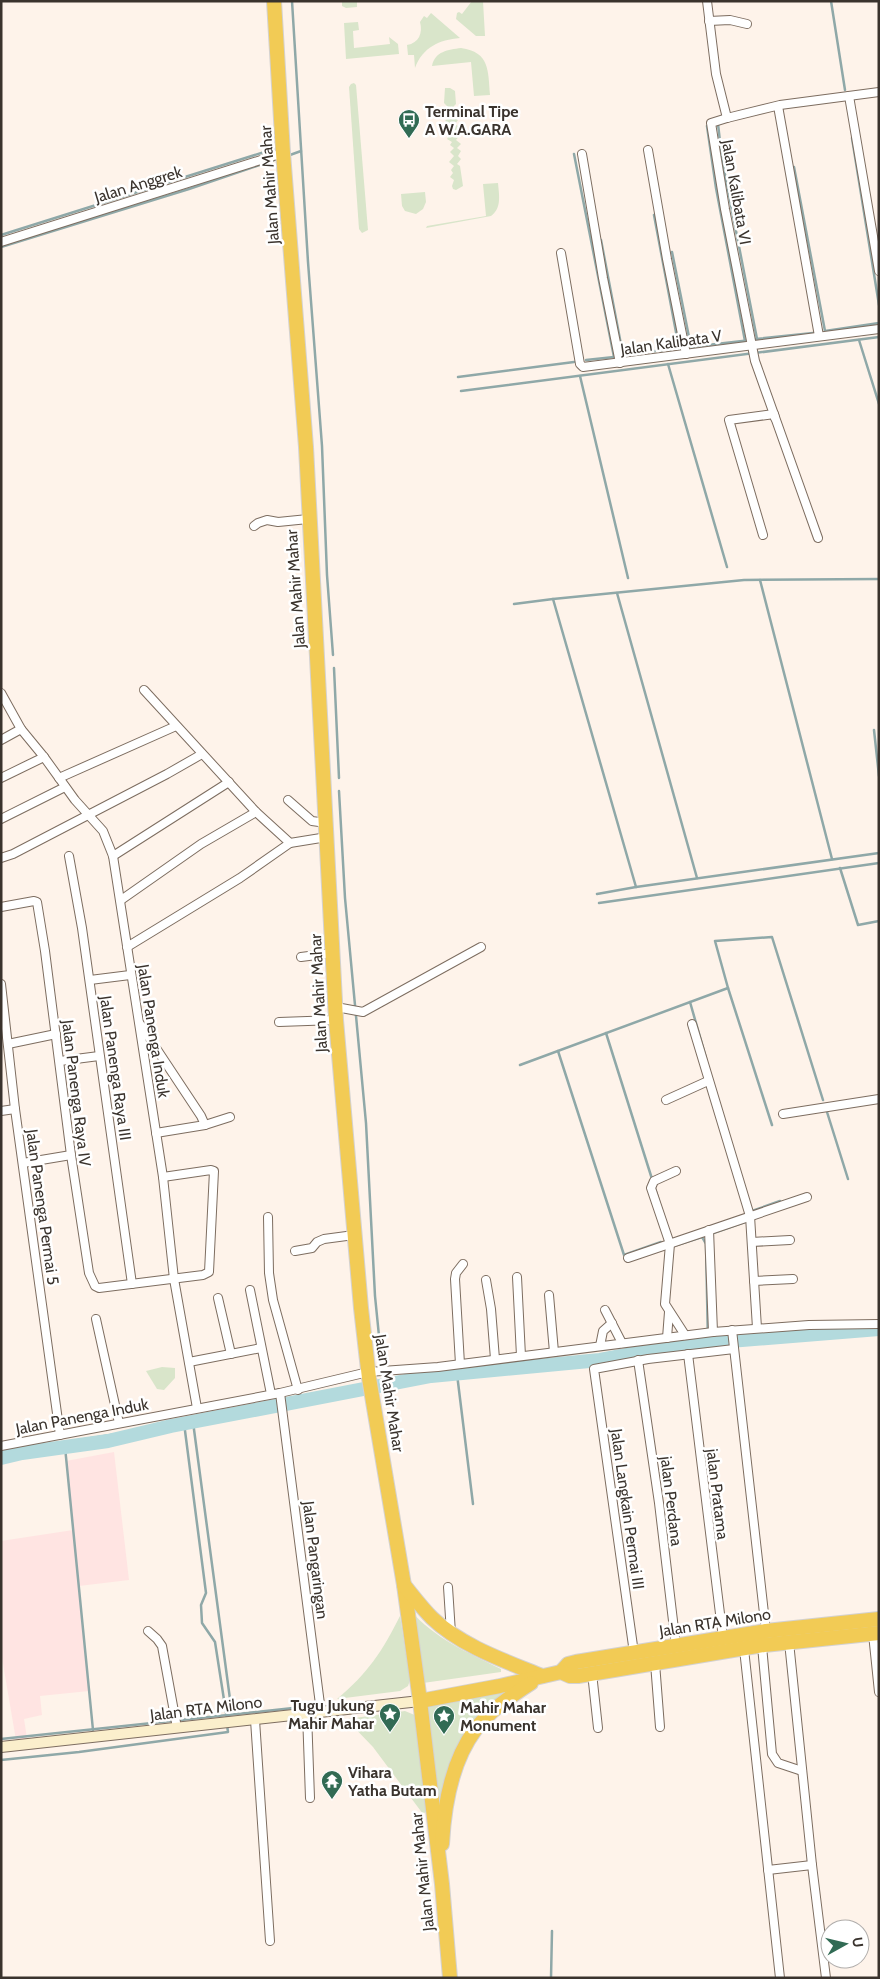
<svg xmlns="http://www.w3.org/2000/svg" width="880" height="1979" viewBox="0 0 880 1979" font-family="Cabin,sans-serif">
<rect width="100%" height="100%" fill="#fef3ea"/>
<!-- industrial -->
<polygon fill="#ffe4e2" points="114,1452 129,1580 79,1586 89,1691 40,1696 42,1715 24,1719 28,1745 17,1746 1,1652 1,1541 73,1530 66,1461"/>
<!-- green -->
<g fill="#d9e5ca">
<polygon points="342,1 357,1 357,7 346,8 342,6"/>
<polygon points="472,1 483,1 485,36 476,36 456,19 457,13 459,12 462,14"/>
<path d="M431,13L460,38C439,40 423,47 415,68L414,55H408L407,45C419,43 423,33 420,22L424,16L427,18Z"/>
<polygon points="358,22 359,30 353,31 354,48 390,44 389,37 398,44 399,54 346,59 344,23"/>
<path d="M461,48C490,52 488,71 490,95L474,96L471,62L432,66C435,51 448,50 461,48Z"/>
<polygon points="354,83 356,85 368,230 362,233 359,229 349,87 351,84"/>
<polygon points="445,88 450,88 455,91 456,104 452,108 457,111 453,116 458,120 455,124 459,127 456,131 460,135 456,140 461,144 457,148 461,151 458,156 461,159 457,164 460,166 463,186 456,190 453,189 452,186 454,180 450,177 453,173 451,170 454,166 449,162 454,156 450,152 454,148 450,145 452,142 447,139 450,134 446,131 450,125 445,121 449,117 445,113 449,108 444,103"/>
<path d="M498,183C499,195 502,208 491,216L426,228L427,226L486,216L483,184Z"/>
<polygon points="425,192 426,202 423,209 416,214 405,211 402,206 401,194"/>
<polygon points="162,1367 175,1368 175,1378 164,1390 157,1389 146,1371"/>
<path d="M410,1610C434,1638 468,1653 501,1669V1672L423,1683Z"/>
<path d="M400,1616L410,1680L408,1686L400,1691L337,1699C368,1673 382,1652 400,1616Z"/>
<polygon points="502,1693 504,1694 493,1704 439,1807 425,1706"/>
<polygon points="405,1711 417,1716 429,1809 423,1814 373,1747 348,1721 347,1719"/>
</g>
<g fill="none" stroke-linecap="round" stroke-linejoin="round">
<!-- stream -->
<g stroke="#8fa8a8" stroke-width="2.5">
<polyline points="292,1 308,262 322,446 327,575 333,655"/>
<polyline points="831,1 845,90"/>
<polyline points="718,124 722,159 757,339"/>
<polyline points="707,126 716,188 745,341"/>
<polyline points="852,138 879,305"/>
<polyline points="574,154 614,357"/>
<polyline points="290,155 301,151"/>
<polyline points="794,167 825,331 879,323"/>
<polyline points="654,215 679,348"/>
<polyline points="1,235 277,148 277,146"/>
<polyline points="601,240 623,355"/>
<polyline points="1,247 189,189 277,159"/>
<polyline points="672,252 691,347"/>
<polyline points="756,339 813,333"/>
<polyline points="859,340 879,404"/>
<polyline points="690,347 751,340"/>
<polyline points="623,355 680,348"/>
<polyline points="586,360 614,357"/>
<polyline points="668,364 727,567"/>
<polyline points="580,376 628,578"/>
<polyline points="458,377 574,362"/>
<polyline points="461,391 879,337"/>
<polyline points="760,580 832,859"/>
<polyline points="617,593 697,878"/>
<polyline points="553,599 636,887"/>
<polyline points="514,604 553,599 744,580 879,579"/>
<polyline points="334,668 339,778"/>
<polyline points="874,730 879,776"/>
<polyline points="339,791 345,898 366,1123 375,1296 380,1346 387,1384"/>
<polyline points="840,868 858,925 879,921"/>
<polyline points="597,894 636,887 879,853"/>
<polyline points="599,903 879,863"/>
<polyline points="728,988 715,941 772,937 823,1100"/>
<polyline points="690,1002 706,1058"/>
<polyline points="606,1033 652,1179"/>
<polyline points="558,1051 624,1255 661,1242 662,1244"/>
<polyline points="520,1065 728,988 772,1125"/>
<polyline points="827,1112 848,1179"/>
<polyline points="654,1185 659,1201"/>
<polyline points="751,1209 752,1211 780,1201 780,1205"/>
<polyline points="702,1237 748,1221"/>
<polyline points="677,1245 702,1237 706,1244 708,1343"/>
<polyline points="457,1374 473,1504"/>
<polyline points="193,1422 232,1714"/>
<polyline points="184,1423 206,1593 201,1605 202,1623 215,1642 227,1719"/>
<polyline points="65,1447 93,1730"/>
<polyline points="1,1456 28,1448 149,1429 215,1414 354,1387"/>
<polyline points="1,1739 293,1708"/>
<polyline points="1,1760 79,1752 228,1732 227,1725"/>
<polyline points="551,1978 552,1931"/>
</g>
<!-- river -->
<polyline stroke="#b3dadd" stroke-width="14" points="1,1458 22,1453 108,1441 171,1426 431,1376 600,1360 680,1345 879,1329"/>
<!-- street casing -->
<g stroke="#7d6d60" stroke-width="10">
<g id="street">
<polyline points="707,1 716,74 727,118"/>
<polyline points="709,21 730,20 747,24"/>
<polyline points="849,96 879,271"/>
<polyline points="778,106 819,336"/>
<polyline points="648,150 667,259 686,354"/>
<polyline points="582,154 603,278 620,363"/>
<polyline points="1,242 283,153"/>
<polyline points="561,253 580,364 583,367 879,329"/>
<polyline points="254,526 258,523 267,520 278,522 308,519"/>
<polyline points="763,535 729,420 774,414 775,418"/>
<polyline points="818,538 755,361 725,209 711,123 727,118 780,105 879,92"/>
<polyline points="144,690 256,812 290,843 327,837"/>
<polyline points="1,693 21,729 44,757 75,800 103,831 113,856 163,1177 174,1279 197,1408"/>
<polyline points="1,740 21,729"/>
<polyline points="1,778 44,757"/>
<polyline points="59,778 176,726"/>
<polyline points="288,800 312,821 326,823"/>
<polyline points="1,819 65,787"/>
<polyline points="69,856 82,928 132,1284"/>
<polyline points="113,856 229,782"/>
<polyline points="1,858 13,854 167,774 202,754"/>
<polyline points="121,900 201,844 256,812"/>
<polyline points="1,907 34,901 37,902 45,951 71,1155 89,1273 95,1286 99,1288 203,1275 209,1272 214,1171 211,1170 163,1177"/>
<polyline points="127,947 240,878 290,843"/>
<polyline points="301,957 332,953"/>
<polyline points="90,980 130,975"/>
<polyline points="1,984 15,1109 60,1435"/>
<polyline points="336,1007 363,1012 481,947"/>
<polyline points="279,1022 336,1020"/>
<polyline points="140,1024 201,1116 205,1125 156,1133"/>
<polyline points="692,1024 750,1216 757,1328"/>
<polyline points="8,1044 56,1034"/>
<polyline points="60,1061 99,1056"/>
<polyline points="666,1100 708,1081"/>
<polyline points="1,1111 15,1109"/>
<polyline points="783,1114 879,1099"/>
<polyline points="205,1125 230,1117"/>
<polyline points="23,1163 71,1155"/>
<polyline points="676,1171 654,1181 651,1188 670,1244 665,1304 685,1335"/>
<polyline points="268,1217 269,1273 273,1300 298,1390"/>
<polyline points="709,1230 713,1332"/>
<polyline points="752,1242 790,1240"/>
<polyline points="295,1251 312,1248 317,1242 324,1239 354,1235"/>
<polyline points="628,1258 807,1197"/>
<polyline points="517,1277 521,1356"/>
<polyline points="486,1280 491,1309 495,1359"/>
<polyline points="754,1281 793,1279"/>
<polyline points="250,1290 271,1394"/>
<polyline points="549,1295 554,1352"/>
<polyline points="218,1298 231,1354"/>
<polyline points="605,1310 622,1343"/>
<polyline points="96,1319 119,1423"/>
<polyline points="732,1330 766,1631"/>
<polyline points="667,1338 669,1312"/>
<polyline points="600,1346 603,1331 612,1323"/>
<polyline points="688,1354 723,1638"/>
<polyline points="638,1360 659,1503 676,1646"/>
<polyline points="189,1362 261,1348"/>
<polyline points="460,1364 455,1279 456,1273 463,1264"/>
<polyline points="280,1393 321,1712"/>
<polyline points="1,1446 280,1393 368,1372 438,1367 713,1332 809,1325 879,1324"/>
<polyline points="448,1587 451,1633"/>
<polyline points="148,1631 157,1639 162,1646 177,1728"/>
<polyline points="873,1634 879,1692"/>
<polyline points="789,1642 812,1865 826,1978"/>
<polyline points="762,1646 772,1754 778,1763 802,1771"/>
<polyline points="744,1649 780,1978"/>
<polyline points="634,1653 594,1369 648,1359 734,1349"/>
<polyline points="655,1663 660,1727"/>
<polyline points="592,1673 598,1728"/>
<polyline points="307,1713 310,1798"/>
<polyline points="255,1720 270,1941"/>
<polyline points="768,1870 812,1865"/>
</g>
</g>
<!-- secondary casing -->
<g stroke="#7d6d60" stroke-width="12">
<polyline id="secondary" points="1,1747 420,1701"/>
</g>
<!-- highway casing -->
<g stroke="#d4d2d1" stroke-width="16">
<g id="highway">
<polyline points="274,1 283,153 306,447 336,1020 361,1308 369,1378 404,1585 420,1701 442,1884 450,1978"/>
<path d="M404,1585C413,1596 422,1608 432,1618C461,1646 505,1661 542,1676"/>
<polyline points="561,1672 568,1664 576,1662 766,1631 879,1619"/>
<polyline points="420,1701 500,1686 561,1672 570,1676 578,1676 764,1645 879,1633"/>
<path d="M442,1844C444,1807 452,1761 475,1730C489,1711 511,1696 531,1683"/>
</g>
</g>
<!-- street -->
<use href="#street" stroke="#fff" stroke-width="8"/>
<!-- secondary -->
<use href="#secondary" stroke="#fbefcc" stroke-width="10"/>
<!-- highway -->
<use href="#highway" stroke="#f2cb55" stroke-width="14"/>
</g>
<!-- icons -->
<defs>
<g id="bus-pin" transform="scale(1.125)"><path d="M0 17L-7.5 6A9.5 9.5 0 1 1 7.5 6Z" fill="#316b54" stroke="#fff"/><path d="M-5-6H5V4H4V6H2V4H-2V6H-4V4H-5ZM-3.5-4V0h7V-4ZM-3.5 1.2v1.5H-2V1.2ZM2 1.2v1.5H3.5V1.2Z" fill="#fff"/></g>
<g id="sight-pin" transform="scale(1.125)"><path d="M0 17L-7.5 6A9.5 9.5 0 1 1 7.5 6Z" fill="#316b54" stroke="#fff"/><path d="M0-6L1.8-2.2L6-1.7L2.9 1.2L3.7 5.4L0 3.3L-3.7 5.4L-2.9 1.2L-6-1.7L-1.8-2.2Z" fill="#fff"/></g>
<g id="temple-pin" transform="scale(1.125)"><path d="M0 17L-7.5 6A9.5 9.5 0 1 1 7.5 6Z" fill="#316b54" stroke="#fff"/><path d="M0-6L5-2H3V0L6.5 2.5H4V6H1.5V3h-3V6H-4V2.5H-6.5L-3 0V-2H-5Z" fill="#fff"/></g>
</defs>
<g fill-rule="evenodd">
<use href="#bus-pin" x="409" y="120"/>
<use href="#sight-pin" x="390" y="1714"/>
<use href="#sight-pin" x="444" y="1716"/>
<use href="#temple-pin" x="332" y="1781"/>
</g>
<g text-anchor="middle" stroke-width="5" stroke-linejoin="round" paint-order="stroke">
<!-- poi labels -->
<g font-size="16" font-weight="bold" fill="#3a332d" stroke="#fff" text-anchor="start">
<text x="425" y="117">Terminal Tipe<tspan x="425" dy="18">A W.A.GARA</tspan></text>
<text x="374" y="1711" text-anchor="end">Tugu Jukung<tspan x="374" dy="18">Mahir Mahar</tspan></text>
<text x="460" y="1713">Mahir Mahar<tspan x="460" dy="18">Monument</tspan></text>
<text x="348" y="1778">Vihara<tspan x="348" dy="18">Yatha Butam</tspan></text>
</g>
<!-- street labels -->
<g font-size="16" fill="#3a332d" stroke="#fff">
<text transform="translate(138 184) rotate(-17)" y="6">Jalan Anggrek</text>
<text transform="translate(269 185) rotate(-94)" y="6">Jalan Mahir Mahar</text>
<text transform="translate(737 192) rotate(80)" y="6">Jalan Kalibata VI</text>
<text transform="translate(671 342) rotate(-8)" y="6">Jalan Kalibata V</text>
<text transform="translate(295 589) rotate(-94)" y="6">Jalan Mahir Mahar</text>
<text transform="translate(318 993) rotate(-93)" y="6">Jalan Mahir Mahar</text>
<text transform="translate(154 1031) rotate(81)" y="6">Jalan Panenga Induk</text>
<text transform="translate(116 1068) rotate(82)" y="6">Jalan Panenga Raya III</text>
<text transform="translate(77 1093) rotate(83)" y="6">Jalan Panenga Raya IV</text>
<text transform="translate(43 1207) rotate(82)" y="6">Jalan Panenga Permai 5</text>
<text transform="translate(390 1393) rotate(81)" y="6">Jalan Mahir Mahar</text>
<text transform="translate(82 1416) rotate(-11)" y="6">Jalan Panenga Induk</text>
<text transform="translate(718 1494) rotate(83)" y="6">jalan Pratama</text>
<text transform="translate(672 1501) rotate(83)" y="6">jalan Perdana</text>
<text transform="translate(628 1509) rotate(82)" y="6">Jalan Langkain Permai III</text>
<text transform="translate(316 1560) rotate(83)" y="6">Jalan Pangaringan</text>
<text transform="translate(715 1622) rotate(-9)" y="6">Jalan RTA Milono</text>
<text transform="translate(206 1708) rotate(-7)" y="6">Jalan RTA Milono</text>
<text transform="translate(422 1872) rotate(-96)" y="6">Jalan Mahir Mahar</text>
</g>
</g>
<!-- border -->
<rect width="880" height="1979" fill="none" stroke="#3a332d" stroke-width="5"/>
<!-- north arrow -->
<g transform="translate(845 1944) rotate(82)"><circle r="24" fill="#ffffff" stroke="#b0adab"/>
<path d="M0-4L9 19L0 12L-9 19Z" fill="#316b54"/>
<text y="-8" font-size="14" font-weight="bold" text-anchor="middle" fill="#3a332d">U</text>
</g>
</svg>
